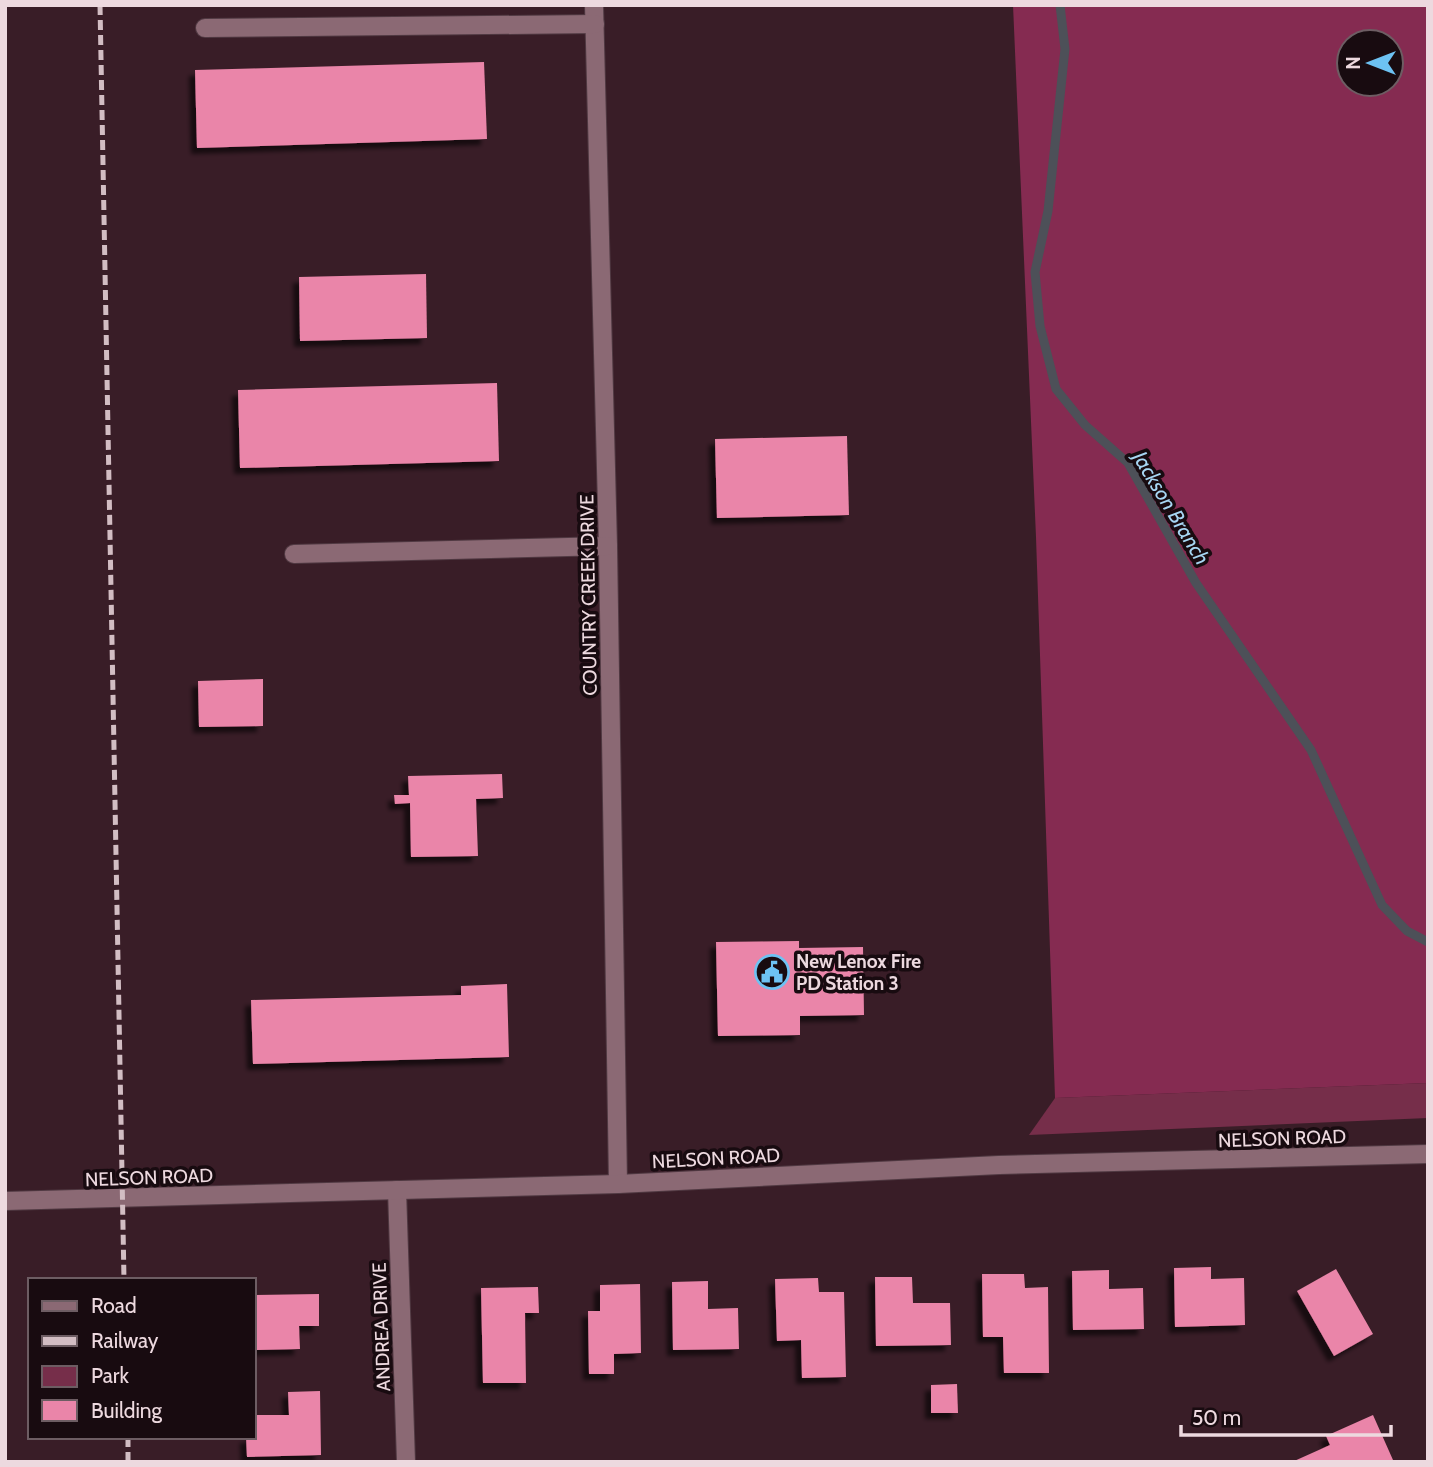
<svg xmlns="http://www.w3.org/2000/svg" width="1433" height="1467" viewBox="0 0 1433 1467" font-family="Cabin,sans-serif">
<defs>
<filter id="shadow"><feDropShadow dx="-6" dy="6" stdDeviation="2" flood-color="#0009"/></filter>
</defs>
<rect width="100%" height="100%" fill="#391d27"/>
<!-- green -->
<polygon fill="#762e4a" points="1428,1083 1428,1118 1029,1135 1055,1098"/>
<!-- forest -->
<path fill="#852b51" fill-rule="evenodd" d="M1013,5H1428V1083L1055,1098L1036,537ZM1349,42H1391V84H1349Z"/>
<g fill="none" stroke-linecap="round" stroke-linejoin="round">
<!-- stream -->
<polyline stroke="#4d5058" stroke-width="9" points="1060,5 1065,49 1048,211 1035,272 1040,326 1056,389 1085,425 1128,463 1196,583 1311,750 1382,905 1407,931 1428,942"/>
</g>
<!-- building -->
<g fill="#ea85a9" filter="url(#shadow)">
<polygon points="484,62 487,139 197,148 195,70"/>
<polygon points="426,274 427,338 300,341 299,277"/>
<polygon points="497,383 499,461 240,468 238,390"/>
<polygon points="847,436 849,515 717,518 715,439"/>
<polygon points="263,679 263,726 199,727 198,681"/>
<polygon points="502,774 503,798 476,799 478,856 411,857 410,803 395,804 394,795 409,795 408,776"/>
<polygon points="799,941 799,948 863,947 864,1015 800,1016 800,1035 718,1036 716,942"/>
<polygon points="507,984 509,1057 253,1064 251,1000 461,995 461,986"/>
<polygon points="1211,1267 1211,1279 1244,1278 1245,1325 1175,1327 1174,1268"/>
<polygon points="1336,1269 1373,1334 1334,1356 1297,1291"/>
<polygon points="1109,1270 1109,1289 1143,1288 1144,1329 1073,1330 1072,1271"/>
<polygon points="982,1274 1024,1274 1025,1288 1048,1287 1049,1373 1004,1373 1003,1337 983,1337"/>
<polygon points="875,1277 912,1277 913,1303 950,1303 951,1345 876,1346"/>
<polygon points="818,1278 819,1292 844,1292 846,1377 802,1378 801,1340 777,1341 775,1279"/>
<polygon points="708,1281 708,1309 738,1308 739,1349 673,1350 672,1282"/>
<polygon points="640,1284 641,1353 614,1354 614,1374 589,1374 588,1311 600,1311 600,1285"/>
<polygon points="538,1287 539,1313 525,1313 526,1383 483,1383 481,1288"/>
<polygon points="319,1294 319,1326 299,1326 300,1349 257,1350 255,1295"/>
<polygon points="957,1384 958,1413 931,1413 931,1385"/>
<polygon points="320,1391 321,1455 247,1457 246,1437 254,1437 254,1415 289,1415 288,1392"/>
<polygon points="1373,1415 1393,1460 1292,1462 1330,1445 1326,1436"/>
</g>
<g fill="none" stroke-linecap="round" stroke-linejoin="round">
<!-- minor casing -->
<g stroke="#503942" stroke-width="20">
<g id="minor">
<polyline points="594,5 608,546 618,1184"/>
<polyline points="205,28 595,24"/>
<polyline points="294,554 608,546"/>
<polyline points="397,1190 406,1462"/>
<polyline points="5,1201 618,1184 999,1165 1428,1154"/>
</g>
</g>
<!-- minor -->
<use href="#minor" stroke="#8b6974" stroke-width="18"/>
<!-- rail -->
<g stroke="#d2bdc3" stroke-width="5" stroke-dasharray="10 5" stroke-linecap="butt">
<polyline points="100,5 124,1280"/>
<polyline points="128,1437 128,1462"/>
</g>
</g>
<!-- icons -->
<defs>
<g id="civic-ring" transform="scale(1.75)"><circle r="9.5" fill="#180b10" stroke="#6dc2f3" stroke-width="1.5"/><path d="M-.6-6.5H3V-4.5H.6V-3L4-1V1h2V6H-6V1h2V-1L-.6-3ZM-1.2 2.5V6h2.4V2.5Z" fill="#6dc2f3"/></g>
</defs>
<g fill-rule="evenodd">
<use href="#civic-ring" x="772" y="972"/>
</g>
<g text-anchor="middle" stroke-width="7" stroke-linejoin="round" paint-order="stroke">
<!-- street labels -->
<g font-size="19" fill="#edd9df" stroke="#180b10">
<text transform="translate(588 595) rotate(-91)" y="7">COUNTRY CREEK DRIVE</text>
<text transform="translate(1282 1138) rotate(-2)" y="7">NELSON ROAD</text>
<text transform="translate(716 1158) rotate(-3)" y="7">NELSON ROAD</text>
<text transform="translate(149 1177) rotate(-2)" y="7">NELSON ROAD</text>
<text transform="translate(381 1327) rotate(-92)" y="7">ANDREA DRIVE</text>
</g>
<!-- poi labels -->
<g font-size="19" font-weight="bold" fill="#edd9df" stroke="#180b10" text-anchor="start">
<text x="796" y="968">New Lenox Fire<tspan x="796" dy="22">PD Station 3</tspan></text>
</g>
<!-- water labels -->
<g font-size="21" font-style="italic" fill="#a7d6f3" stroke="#180b10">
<text transform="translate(1171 508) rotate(59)" y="7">Jackson Branch</text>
</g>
</g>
<!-- border -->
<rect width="1433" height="1467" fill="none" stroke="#edd9df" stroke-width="14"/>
<!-- legend -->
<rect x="28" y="1278" width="228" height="161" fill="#180b10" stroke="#6d5d63" stroke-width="2"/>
<rect x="42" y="1301" width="35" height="10" fill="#8b6974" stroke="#6d5d63" stroke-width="2"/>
<text x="91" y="1313" font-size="21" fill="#edd9df">Road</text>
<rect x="42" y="1336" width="35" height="10" fill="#d2bdc3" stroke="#6d5d63" stroke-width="2"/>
<text x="91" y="1348" font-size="21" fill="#edd9df">Railway</text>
<rect x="42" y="1366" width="35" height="21" fill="#762e4a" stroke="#6d5d63" stroke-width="2"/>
<text x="91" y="1383" font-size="21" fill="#edd9df">Park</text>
<rect x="42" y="1400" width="35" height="21" fill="#ea85a9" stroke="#6d5d63" stroke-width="2"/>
<text x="91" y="1418" font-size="21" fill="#edd9df">Building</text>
<!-- north arrow -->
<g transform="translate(1370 63) rotate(270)"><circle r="33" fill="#180b10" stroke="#6d5d63" stroke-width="2"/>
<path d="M0-5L12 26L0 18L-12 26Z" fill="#6dc2f3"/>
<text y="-10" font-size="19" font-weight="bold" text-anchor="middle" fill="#edd9df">N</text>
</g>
<!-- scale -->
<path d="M1181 1425v10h210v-10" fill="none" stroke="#edd9df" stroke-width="3.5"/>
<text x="1192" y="1425" font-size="21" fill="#edd9df" stroke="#180b10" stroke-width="5" paint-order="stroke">50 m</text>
</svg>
